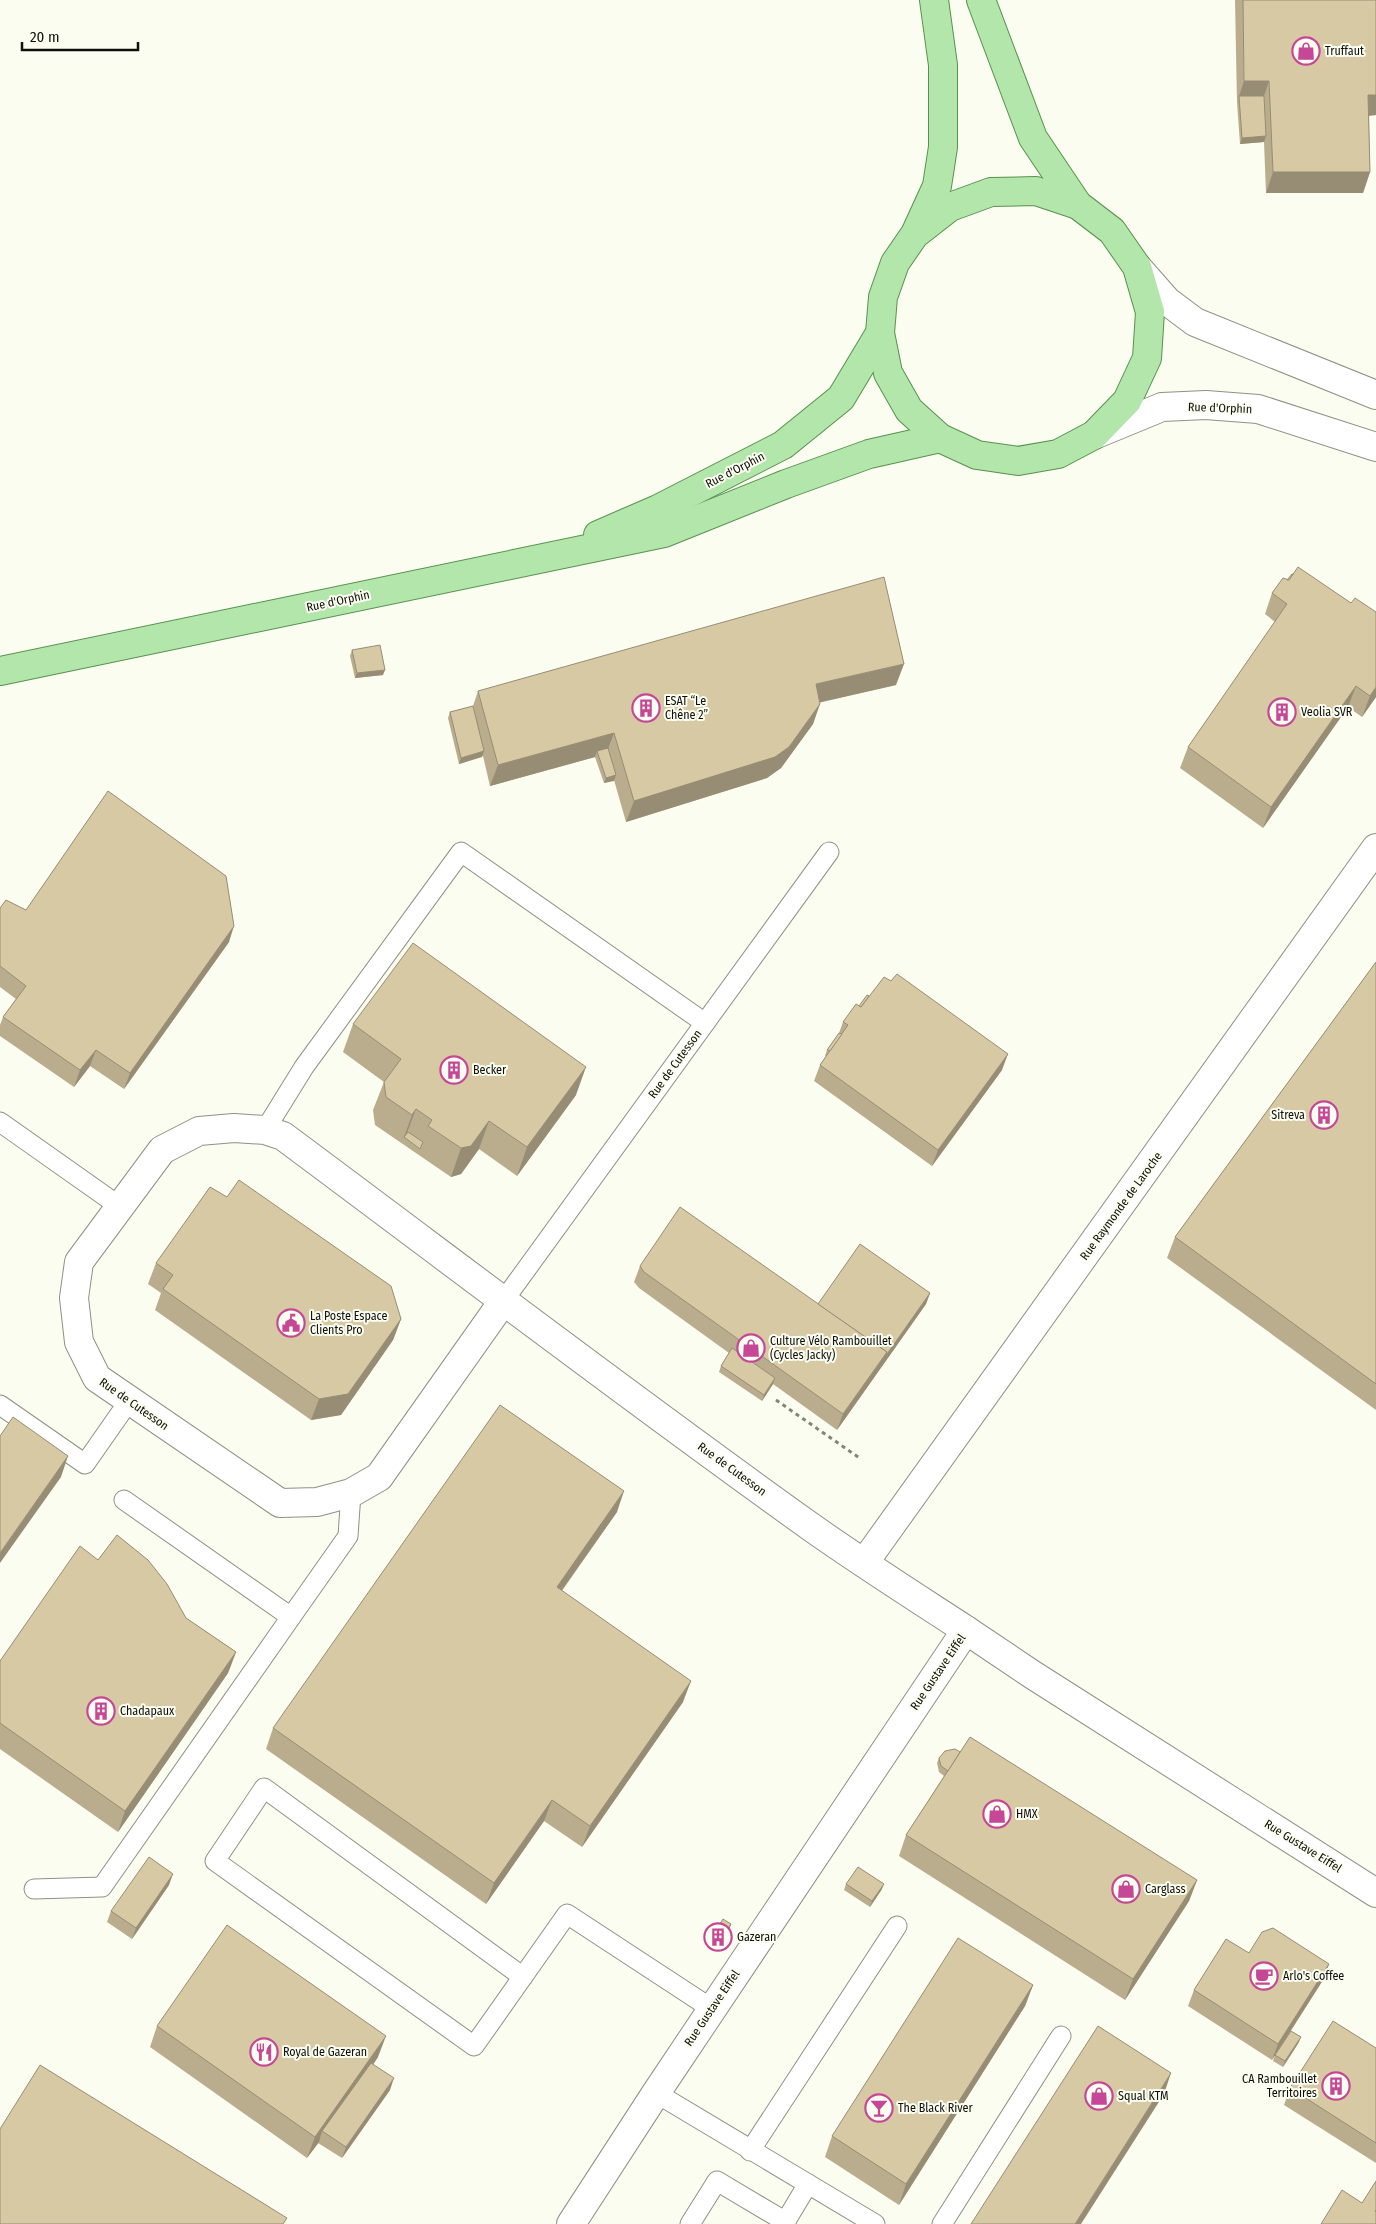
<svg xmlns="http://www.w3.org/2000/svg" width="1376" height="2224" viewBox="0 0 1376 2224" font-family="'Fira Sans Condensed',sans-serif">
<rect width="100%" height="100%" fill="#fafdef"/>
<g fill="none" stroke-linecap="round" stroke-linejoin="round">
<!-- lane casing -->
<g stroke="#8f9185" stroke-width="21">
<g id="lane">
<polyline points="0,1122 119,1206"/>
<polyline points="265,1130 304,1067 461,852 705,1023"/>
<polyline points="504,1300 829,852"/>
<polyline points="0,1405 85,1464 129,1401"/>
<polyline points="124,1500 291,1617 348,1536 351,1493"/>
<polyline points="34,1889 102,1887 291,1617"/>
<polyline points="523,1977 264,1788 215,1861 474,2046 567,1914 712,2009"/>
<polyline points="656,2093 875,2224"/>
<polyline points="750,2151 897,1926"/>
<polyline points="690,2224 717,2181 786,2222"/>
<polyline points="784,2224 808,2184"/>
<polyline points="942,2224 1061,2036"/>
</g>
</g>
<!-- street casing -->
<g stroke="#8f9185" stroke-width="30">
<g id="street">
<path d="M504,1300L379,1477L351,1493L317,1502L280,1503L97,1378L79,1342L74,1298L79,1262L162,1150L199,1131L234,1128L265,1130L283,1136C459,1267 633,1400 811,1527C862,1563 914,1596 966,1630"/>
<polyline points="864,1563 1376,848"/>
<polyline points="571,2224 656,2093 966,1630 1033,1675 1376,1893"/>
</g>
</g>
<!-- secondary casing -->
<g stroke="#8f9185" stroke-width="30">
<g id="secondary">
<polyline points="1137,267 1167,301 1195,322 1376,395"/>
<polyline points="1094,435 1162,407 1206,405 1258,409 1376,447"/>
</g>
</g>
<!-- primary casing -->
<g stroke="#58914f" stroke-width="30">
<g id="primary">
<polyline points="934,0 943,65 943,147 937,186 915,234 895,263 883,297 880,333 888,373 909,410 940,438 977,455 1018,461 1058,454 1094,435 1127,401 1147,358 1150,312 1137,267 1112,231 1078,205 1033,138 981,0"/>
<polyline points="918,232 950,207 991,192 1036,191 1078,205"/>
<polyline points="598,535 658,509 783,445 841,398 880,333"/>
<polyline points="0,671 664,533 786,484 869,454 940,438"/>
</g>
</g>
<!-- path -->
<polyline stroke="#83857c" stroke-width="3" stroke-dasharray="4 4" stroke-linecap="butt" points="776,1400 861,1459"/>
<!-- lane -->
<use href="#lane" stroke="#fff" stroke-width="19"/>
<!-- street -->
<use href="#street" stroke="#fff" stroke-width="28"/>
<!-- secondary -->
<use href="#secondary" stroke="#fff" stroke-width="28"/>
<!-- primary -->
<use href="#primary" stroke="#b2e6ab" stroke-width="28"/>
</g>
<!-- wall -->
<g fill="#baad8e">
<polygon points="1235,0 1376,0 1376,115 1369,116 1370,172 1363,193 1266,193 1264,142 1240,144 1237,102"/>
<polygon points="1283,578 1376,697 1362,717 1348,707 1263,828 1180,768 1188,747 1275,622 1265,614 1272,593"/>
<polygon points="352,650 383,675 355,678 350,656"/>
<polygon points="896,685 820,702 813,724 781,768 767,778 626,822 614,780 604,783 595,757 490,786 483,756 459,764 448,718 450,712 473,706 478,691"/>
<polygon points="0,908 26,910 229,942 124,1089 90,1066 74,1087 0,1036 0,1025 3,1017 16,999 0,987"/>
<polygon points="1376,962 1376,1410 1167,1258 1175,1237"/>
<polygon points="843,1022 1002,1070 932,1166 814,1081 820,1065 826,1056 825,1056 827,1050 839,1033"/>
<polygon points="353,1024 576,1095 517,1176 479,1149 461,1174 451,1177 375,1125 373,1110 384,1082 343,1052"/>
<polygon points="156,1263 401,1319 393,1340 341,1415 311,1420 155,1310 161,1293 148,1284"/>
<polygon points="640,1266 818,1304 930,1293 926,1304 837,1430 773,1384 762,1401 719,1372 721,1366 729,1353 639,1288 634,1282"/>
<polygon points="617,1512 562,1591 683,1702 582,1847 544,1821 486,1904 266,1749 273,1728"/>
<polygon points="98,1560 186,1618 236,1652 228,1673 118,1832 0,1749 0,1661"/>
<polygon points="960,1752 1197,1880 1189,1901 1125,2000 899,1856 906,1835 944,1776 939,1772 937,1763 939,1758"/>
<polygon points="846,1884 882,1889 870,1907 844,1890"/>
<polygon points="169,1885 132,1939 107,1922 111,1911"/>
<polygon points="731,1924 729,1930 716,1951 708,1945 710,1939"/>
<polygon points="1249,1953 1329,1964 1323,1980 1276,2054 1299,2042 1283,2067 1273,2061 1275,2055 1272,2060 1188,2006 1194,1990"/>
<polygon points="1033,1985 1025,2006 899,2205 825,2157 832,2136"/>
<polygon points="157,2026 378,2057 373,2065 390,2090 342,2158 318,2143 319,2142 307,2158 150,2047"/>
<polygon points="1376,2048 1376,2163 1284,2105 1290,2088"/>
</g>
<!-- shaded-wall -->
<g fill="#978d74">
<polygon points="1244,81 1269,81 1262,102 1239,96 1237,102"/>
<polygon points="1368,95 1376,95 1376,115 1361,116"/>
<polygon points="1266,136 1264,142 1240,144 1242,138"/>
<polygon points="1273,172 1370,172 1363,193 1266,193"/>
<polygon points="904,664 896,685 809,705 816,684"/>
<polygon points="385,670 383,675 355,678 357,673"/>
<polygon points="1356,686 1348,707 1263,828 1271,807"/>
<polygon points="1376,687 1376,697 1362,717 1370,696"/>
<polygon points="820,704 813,724 781,768 767,778 626,822 634,801"/>
<polygon points="614,733 606,754 597,751 595,757 490,786 498,765"/>
<polygon points="484,751 482,757 459,764 461,758"/>
<polygon points="616,775 614,781 604,783 606,778"/>
<polygon points="234,926 229,942 124,1089 130,1073"/>
<polygon points="96,1050 90,1066 74,1087 80,1070"/>
<polygon points="1008,1054 1002,1070 932,1166 938,1150"/>
<polygon points="586,1067 576,1095 517,1176 527,1147"/>
<polygon points="416,1109 405,1138 404,1137 412,1115"/>
<polygon points="489,1121 479,1149 461,1174 451,1177 461,1148"/>
<polygon points="930,1293 926,1304 837,1430 843,1414"/>
<polygon points="401,1319 393,1340 341,1415 311,1420 319,1399"/>
<polygon points="775,1378 773,1384 762,1401 764,1395"/>
<polygon points="68,1456 61,1477 0,1563 0,1553"/>
<polygon points="624,1491 617,1512 549,1608 557,1587"/>
<polygon points="236,1652 228,1673 118,1832 125,1811"/>
<polygon points="691,1681 683,1702 582,1847 590,1826"/>
<polygon points="552,1800 544,1821 486,1904 494,1883"/>
<polygon points="173,1874 169,1885 132,1939 136,1928"/>
<polygon points="1197,1880 1189,1901 1125,2000 1133,1979"/>
<polygon points="884,1884 882,1889 870,1907 872,1901"/>
<polygon points="731,1924 729,1930 716,1951 718,1945"/>
<polygon points="1329,1964 1323,1980 1272,2060 1278,2044"/>
<polygon points="1033,1985 1025,2006 899,2205 906,2184"/>
<polygon points="386,2036 378,2057 325,2133 322,2131 319,2142 307,2158 315,2137"/>
<polygon points="1301,2037 1299,2042 1283,2067 1285,2061"/>
<polygon points="1171,2073 1164,2094 1081,2224 1075,2224"/>
<polygon points="394,2078 390,2090 342,2158 346,2147"/>
</g>
<!-- building -->
<g fill="#d8c9a5" stroke="#978d74">
<polygon points="1243,0 1376,0 1376,95 1368,95 1370,172 1273,172 1269,81 1244,81"/>
<polygon points="1239,96 1264,96 1266,136 1242,138"/>
<polygon points="1298,567 1351,603 1355,598 1376,612 1376,687 1370,696 1356,686 1271,807 1188,747 1287,604 1272,593 1283,578 1289,580"/>
<polygon points="1292,574 1293,574 1289,580 1287,580"/>
<polygon points="884,577 904,664 816,684 820,704 789,747 775,757 634,801 614,733 498,765 478,691"/>
<polygon points="380,645 385,670 357,673 352,650"/>
<polygon points="473,706 484,751 461,758 450,712"/>
<polygon points="608,748 616,775 606,778 597,751"/>
<polygon points="108,791 226,876 234,926 130,1073 96,1050 80,1070 3,1017 26,986 0,966 0,908 6,900 26,910"/>
<polygon points="413,943 586,1067 527,1147 489,1121 471,1146 461,1148 428,1126 432,1120 416,1109 412,1115 386,1097 384,1082 401,1059 353,1024"/>
<polygon points="1376,962 1376,1384 1175,1237"/>
<polygon points="897,974 1008,1054 938,1150 820,1065 848,1025 843,1022 856,1004 861,1007 884,977 891,981"/>
<polygon points="867,995 869,996 861,1007 859,1006"/>
<polygon points="839,1033 842,1034 830,1051 827,1050"/>
<polygon points="408,1132 423,1142 420,1149 404,1137"/>
<polygon points="239,1180 391,1286 401,1319 348,1394 319,1399 163,1289 173,1275 156,1263 210,1187 227,1197"/>
<polygon points="680,1207 887,1352 843,1414 644,1272 640,1266"/>
<polygon points="860,1244 930,1293 885,1357 887,1352 818,1304"/>
<polygon points="732,1348 775,1378 764,1395 721,1366"/>
<polygon points="500,1405 624,1491 557,1587 691,1681 590,1826 552,1800 494,1883 273,1728"/>
<polygon points="13,1417 68,1456 0,1553 0,1436"/>
<polygon points="117,1535 148,1560 167,1584 186,1618 236,1652 125,1811 0,1723 0,1661 80,1546 98,1560"/>
<polygon points="970,1737 1197,1880 1133,1979 906,1835"/>
<polygon points="955,1749 960,1752 948,1771 941,1766 939,1758 945,1751"/>
<polygon points="149,1857 173,1874 136,1928 111,1911"/>
<polygon points="858,1867 884,1884 872,1901 846,1884"/>
<polygon points="723,1919 731,1924 718,1945 710,1939"/>
<polygon points="227,1925 386,2036 315,2137 157,2026"/>
<polygon points="1273,1928 1329,1964 1278,2044 1194,1990 1226,1939 1249,1953 1262,1932"/>
<polygon points="958,1938 1033,1985 906,2184 832,2136"/>
<polygon points="1333,2021 1376,2048 1376,2143 1290,2088"/>
<polygon points="1098,2026 1171,2073 1075,2224 971,2224"/>
<polygon points="1291,2031 1301,2037 1285,2061 1275,2055"/>
<polygon points="371,2063 394,2078 346,2147 322,2131"/>
<polygon points="40,2065 287,2218 283,2224 0,2224 0,2129"/>
<polygon points="1376,2181 1376,2210 1375,2211 1376,2212 1376,2224 1321,2224 1342,2190 1362,2203"/>
</g>
<!-- icons -->
<defs>
<g id="shop-ring" transform="scale(1.4375)"><circle r="9.5" fill="#fafdef" stroke="#c54796" stroke-width="1.5"/><path d="M-5-2.5h2.3a2.7 3.5 0 0 1 5.4 0H5L5.5 6h-11ZM-1.5-2.5h3a1.5 2.3 0 0 0-3 0Z" fill="#c54796"/></g>
<g id="building-ring" transform="scale(1.4375)"><circle r="9.5" fill="#fafdef" stroke="#c54796" stroke-width="1.5"/><path d="M-4-6H4V6H1V3H-1V6H-4ZM-2.5-4.3h1.7v1.8h-1.7ZM.8-4.3h1.7v1.8H.8ZM-2.5-1h1.7V.8h-1.7ZM.8-1h1.7V.8H.8Z" fill="#c54796"/></g>
<g id="civic-ring" transform="scale(1.4375)"><circle r="9.5" fill="#fafdef" stroke="#c54796" stroke-width="1.5"/><path d="M-.6-6.5H3V-4.5H.6V-3L4-1V1h2V6H-6V1h2V-1L-.6-3ZM-1.2 2.5V6h2.4V2.5Z" fill="#c54796"/></g>
<g id="cafe-ring" transform="scale(1.4375)"><circle r="9.5" fill="#fafdef" stroke="#c54796" stroke-width="1.5"/><path d="M-5.5-4.5H6V0H3Q3 3.5 0 3.5H-2.5Q-5.5 3.5-5.5 0ZM3-3.2v2h1.7v-2ZM-6 4.5H4V6H-6Z" fill="#c54796"/></g>
<g id="restaurant-ring" transform="scale(1.4375)"><circle r="9.5" fill="#fafdef" stroke="#c54796" stroke-width="1.5"/><path d="M-5-6h1v4h1v-4h1v4h1v-4h1v5L-1.5 .5V6h-2V.5L-5-1ZM5-6V6H3V1.5H1.5Q1.5-4 5-6Z" fill="#c54796"/></g>
<g id="bar-ring" transform="scale(1.4375)"><circle r="9.5" fill="#fafdef" stroke="#c54796" stroke-width="1.5"/><path d="M-6-5H6L.8 .8V4.5H3.5V6h-7V4.5H-.8V.8Z" fill="#c54796"/></g>
</defs>
<g fill-rule="evenodd">
<use href="#shop-ring" x="1306" y="51"/>
<use href="#building-ring" x="646" y="708"/>
<use href="#building-ring" x="1282" y="712"/>
<use href="#building-ring" x="454" y="1070"/>
<use href="#building-ring" x="1324" y="1115"/>
<use href="#civic-ring" x="291" y="1323"/>
<use href="#shop-ring" x="751" y="1348"/>
<use href="#building-ring" x="101" y="1711"/>
<use href="#shop-ring" x="997" y="1814"/>
<use href="#shop-ring" x="1126" y="1889"/>
<use href="#building-ring" x="718" y="1937"/>
<use href="#cafe-ring" x="1264" y="1976"/>
<use href="#restaurant-ring" x="264" y="2052"/>
<use href="#building-ring" x="1336" y="2086"/>
<use href="#shop-ring" x="1099" y="2096"/>
<use href="#bar-ring" x="879" y="2108"/>
</g>
<g text-anchor="middle" stroke-width="4" stroke-linejoin="round" paint-order="stroke">
<!-- poi labels -->
<g font-size="12" fill="#0f100c" stroke="#fafdef" text-anchor="start">
<text x="1325" y="55">Truffaut</text>
<text x="665" y="705">ESAT “Le<tspan x="665" dy="14">Chêne 2”</tspan></text>
<text x="1301" y="716">Veolia SVR</text>
<text x="473" y="1074">Becker</text>
<text x="1305" y="1119" text-anchor="end">Sitreva</text>
<text x="310" y="1320">La Poste Espace<tspan x="310" dy="14">Clients Pro</tspan></text>
<text x="770" y="1345">Culture Vélo Rambouillet<tspan x="770" dy="14">(Cycles Jacky)</tspan></text>
<text x="120" y="1715">Chadapaux</text>
<text x="1016" y="1818">HMX</text>
<text x="1145" y="1893">Carglass</text>
<text x="737" y="1941">Gazeran</text>
<text x="1283" y="1980">Arlo's Coffee</text>
<text x="283" y="2056">Royal de Gazeran</text>
<text x="1317" y="2083" text-anchor="end">CA Rambouillet<tspan x="1317" dy="14">Territoires</tspan></text>
<text x="1118" y="2100">Squal KTM</text>
<text x="898" y="2112">The Black River</text>
</g>
<!-- street labels -->
<g font-size="12" fill="#0f100c" stroke="#fafdef">
<text transform="translate(1220 408) rotate(2)" y="4">Rue d'Orphin</text>
<text transform="translate(735 470) rotate(-27)" y="4">Rue d'Orphin</text>
<text transform="translate(338 601) rotate(-12)" y="4">Rue d'Orphin</text>
<text transform="translate(675 1064) rotate(-54)" y="4">Rue de Cutesson</text>
<text transform="translate(1121 1206) rotate(-54)" y="4">Rue Raymonde de Laroche</text>
<text transform="translate(134 1404) rotate(35)" y="4">Rue de Cutesson</text>
<text transform="translate(732 1469) rotate(36)" y="4">Rue de Cutesson</text>
<text transform="translate(938 1672) rotate(-56)" y="4">Rue Gustave Eiffel</text>
<text transform="translate(1303 1846) rotate(32)" y="4">Rue Gustave Eiffel</text>
<text transform="translate(712 2008) rotate(-56)" y="4">Rue Gustave Eiffel</text>
</g>
</g>
<!-- scale -->
<path d="M22 42v8h116v-8" fill="none" stroke="#0f100c" stroke-width="2.5"/>
<text x="30" y="42" font-size="15" fill="#0f100c" stroke="#fafdef" stroke-width="4" paint-order="stroke">20 m</text>
</svg>
